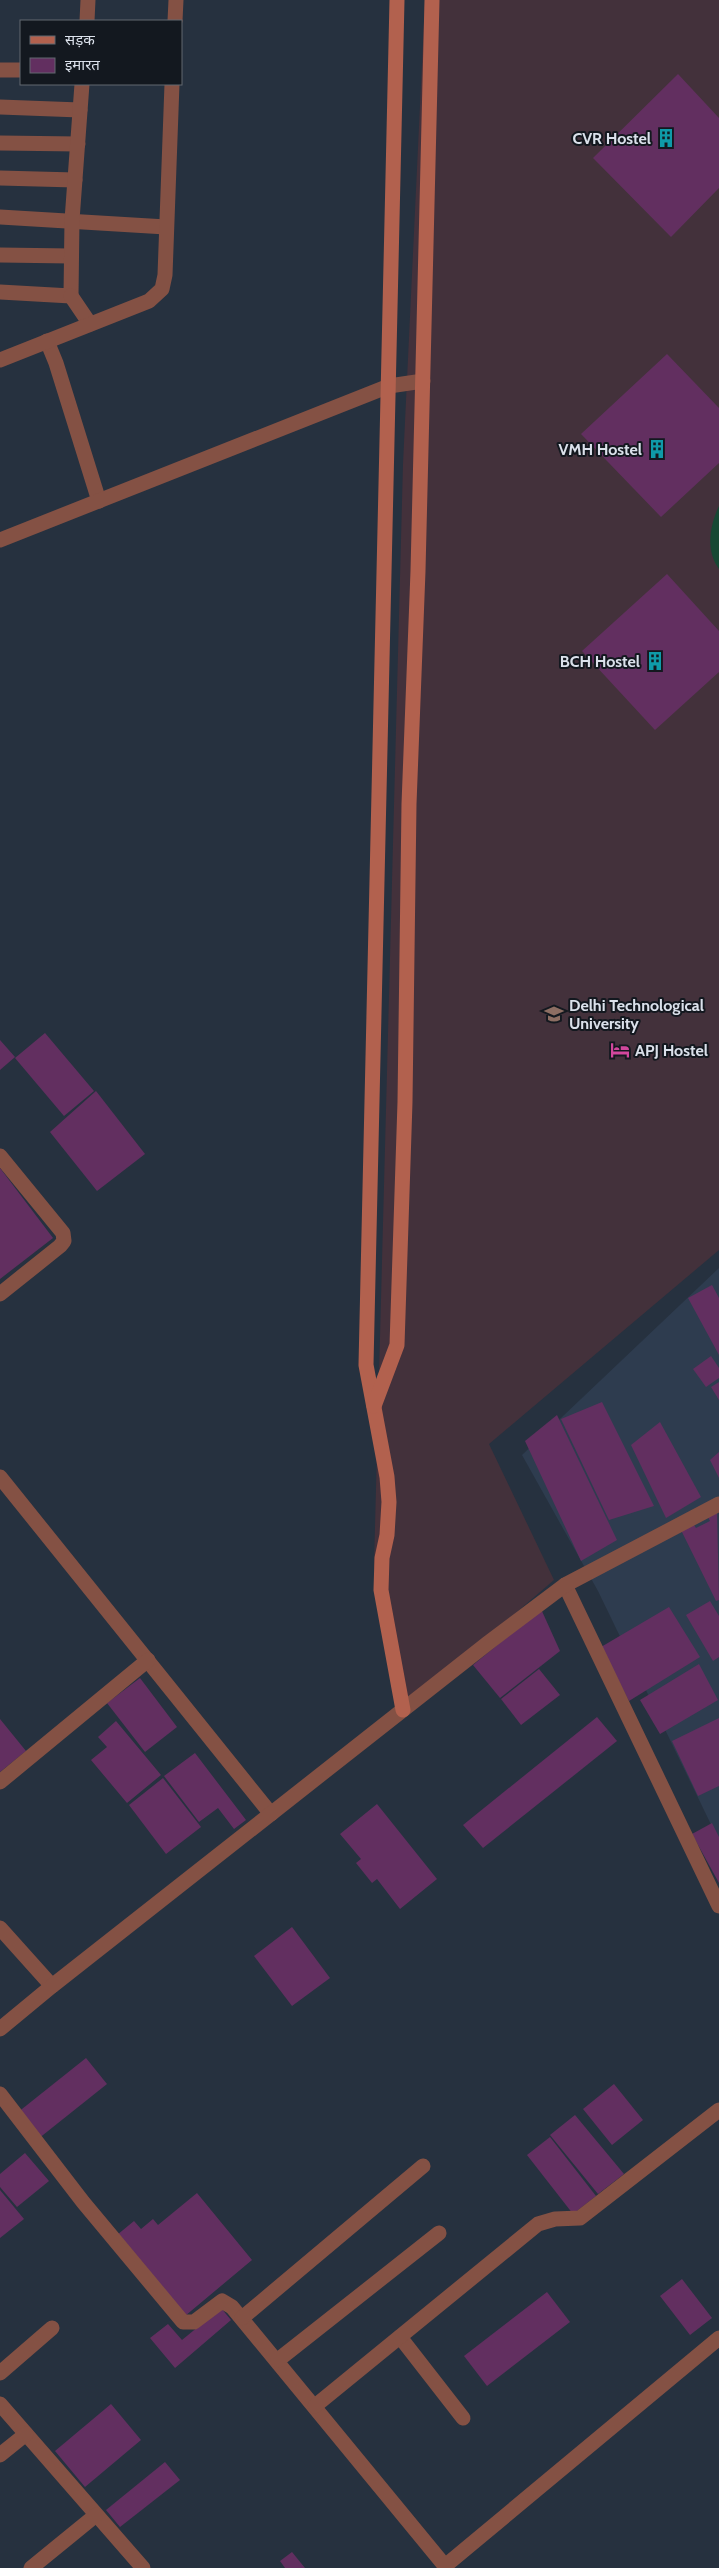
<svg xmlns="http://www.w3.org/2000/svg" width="719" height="2568" viewBox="0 0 719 2568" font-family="Cabin,'Noto Sans Devanagari',sans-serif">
<rect width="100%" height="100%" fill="#26313f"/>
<!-- built -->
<polygon fill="#2e3c4f" points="719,1268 719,1841 598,1591 522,1455"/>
<!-- education -->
<polygon fill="#43313b" points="425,0 719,0 719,1250 489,1444 554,1580 403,1710 374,1565 403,464"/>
<!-- green -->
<path fill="#174834" d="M719,506V569C705,550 710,525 719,506Z"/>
<!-- building -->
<g fill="#622f60">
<polygon points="678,74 719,118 719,188 671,237 593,158"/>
<polygon points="667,354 719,408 719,463 661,517 581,434"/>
<polygon points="667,574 719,631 719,672 655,730 582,651"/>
<polygon points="45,1033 94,1091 64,1116 15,1058"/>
<polygon points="0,1040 15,1057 0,1070"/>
<polygon points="96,1091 145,1154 97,1191 50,1132"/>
<polygon points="0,1168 53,1238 0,1279"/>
<polygon points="712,1285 719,1298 719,1355 688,1298"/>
<polygon points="711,1356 719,1368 719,1378 706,1387 693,1369"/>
<polygon points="719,1382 719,1400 711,1387"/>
<polygon points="602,1402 654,1506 609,1520 561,1419"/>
<polygon points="557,1415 617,1540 581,1561 525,1441"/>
<polygon points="660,1422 701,1497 666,1518 631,1445"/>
<polygon points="719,1452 719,1478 710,1460"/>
<polygon points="717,1509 719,1600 716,1601 680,1528 692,1522 696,1528 710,1521 707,1515"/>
<polygon points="710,1601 719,1616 719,1657 713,1661 686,1615"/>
<polygon points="669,1607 700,1657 629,1701 601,1647"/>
<polygon points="541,1609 560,1651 500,1698 473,1665"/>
<polygon points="699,1664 718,1700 660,1734 640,1700"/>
<polygon points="539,1669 560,1695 521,1725 501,1699"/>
<polygon points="140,1678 177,1727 145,1752 107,1703"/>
<polygon points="597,1717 617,1741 483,1848 463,1825"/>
<polygon points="719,1718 719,1786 698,1796 672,1741"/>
<polygon points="0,1719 26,1751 0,1772"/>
<polygon points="116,1721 161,1775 127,1803 91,1760 107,1747 98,1737"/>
<polygon points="195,1753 246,1820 234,1829 218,1808 199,1822 164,1776"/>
<polygon points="163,1778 201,1827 166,1854 129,1805"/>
<polygon points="377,1804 437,1879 400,1909 377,1879 372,1883 356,1863 361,1859 340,1834"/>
<polygon points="712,1823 719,1837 719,1883 692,1834"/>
<polygon points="292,1927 330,1978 292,2006 254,1956"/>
<polygon points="86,2058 107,2084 38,2139 17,2113"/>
<polygon points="614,2084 643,2120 612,2145 583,2109"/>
<polygon points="575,2115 624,2174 598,2194 550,2135"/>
<polygon points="550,2137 596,2196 573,2214 527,2155"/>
<polygon points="25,2153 49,2181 17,2207 0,2187 0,2174"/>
<polygon points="0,2190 24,2219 0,2238"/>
<polygon points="197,2193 252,2260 185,2316 117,2235 134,2221 141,2229 153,2219 158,2225"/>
<polygon points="682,2279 712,2318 690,2335 660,2296"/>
<polygon points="547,2292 570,2322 487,2386 464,2356"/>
<polygon points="221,2308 231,2320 175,2368 150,2338 168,2324 182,2340"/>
<polygon points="111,2404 141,2440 85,2487 55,2451"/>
<polygon points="165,2462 180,2480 120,2527 106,2510"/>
<polygon points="292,2552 305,2568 285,2568 280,2561"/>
</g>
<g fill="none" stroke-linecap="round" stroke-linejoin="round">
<!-- street -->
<g stroke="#845144" stroke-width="15">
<polyline points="87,21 88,0"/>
<polyline points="175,21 176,0"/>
<polyline points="0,70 21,70"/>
<polyline points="0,107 80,110"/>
<polyline points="0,143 78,144"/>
<polyline points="0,178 75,180"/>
<polyline points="0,217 166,227"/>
<polyline points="0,255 71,256"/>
<polyline points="0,292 71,296 72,220 82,84"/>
<polyline points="71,296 90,324"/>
<polyline points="47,341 56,363 99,501"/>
<polyline points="0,360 149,301 162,289 165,275 172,84"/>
<polyline points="0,540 389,386 423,381"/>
<polyline points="0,1156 63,1233 64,1241 60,1246 0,1294"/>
<polyline points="0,1477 271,1814"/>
<polyline points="565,1585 719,1906"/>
<polyline points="0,1782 148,1660"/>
<polyline points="0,1928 52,1986"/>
<polyline points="0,2029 52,1986 488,1643 565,1585 719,1504"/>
<polyline points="0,2094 83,2202 183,2322 194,2322 222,2301 232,2307 445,2566 719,2338"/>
<polyline points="242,2318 423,2166"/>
<polyline points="400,2337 463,2418"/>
<polyline points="278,2360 439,2233"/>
<polyline points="0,2373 52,2328"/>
<polyline points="0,2404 143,2568"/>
<polyline points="315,2406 538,2224 555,2219 580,2218 719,2110"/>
<polyline points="0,2455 26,2434"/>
<polyline points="31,2568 96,2515"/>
</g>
<!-- secondary -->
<g stroke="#b2614e" stroke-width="15">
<polyline points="397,0 366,1365 387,1477 389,1502 387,1535 382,1558 381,1590 403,1710"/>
<polyline points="374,1406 397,1345 405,1102 409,804 418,571 432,0"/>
</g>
</g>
<!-- icons -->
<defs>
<g id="building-bare" transform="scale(1.5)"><path d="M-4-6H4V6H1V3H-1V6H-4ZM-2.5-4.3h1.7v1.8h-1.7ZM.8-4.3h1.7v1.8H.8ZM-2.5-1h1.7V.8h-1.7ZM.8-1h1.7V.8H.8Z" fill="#0f9aa8" stroke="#13181f" stroke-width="2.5" paint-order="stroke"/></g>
<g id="university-bare" transform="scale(1.5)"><path d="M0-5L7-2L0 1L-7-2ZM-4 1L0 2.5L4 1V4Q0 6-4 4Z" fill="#8d6e63" stroke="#13181f" stroke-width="2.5" paint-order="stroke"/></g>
<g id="hotel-bare" transform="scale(1.5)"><path d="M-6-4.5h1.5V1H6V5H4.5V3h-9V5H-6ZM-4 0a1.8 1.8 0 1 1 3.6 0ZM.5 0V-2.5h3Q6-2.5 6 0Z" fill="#d1479c" stroke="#13181f" stroke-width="2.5" paint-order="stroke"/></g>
</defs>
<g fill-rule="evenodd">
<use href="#building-bare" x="666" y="138"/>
<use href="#building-bare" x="657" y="449"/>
<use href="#building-bare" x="655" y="661"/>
<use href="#university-bare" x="554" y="1014"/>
<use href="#hotel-bare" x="620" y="1050"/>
</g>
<g text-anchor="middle" stroke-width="4" stroke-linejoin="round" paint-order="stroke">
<!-- poi labels -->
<g font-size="16" font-weight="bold" fill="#dbe1eb" stroke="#13181f" text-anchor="end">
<text x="651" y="144">CVR Hostel</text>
<text x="642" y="455">VMH Hostel</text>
<text x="640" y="667">BCH Hostel</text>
<text x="569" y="1011" text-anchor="start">Delhi Technological<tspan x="569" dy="18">University</tspan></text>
<text x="635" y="1056" text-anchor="start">APJ Hostel</text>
</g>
</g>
<!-- legend -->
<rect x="20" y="20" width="162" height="65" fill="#13181f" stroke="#636871"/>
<rect x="30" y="36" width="25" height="8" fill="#b2614e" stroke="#636871"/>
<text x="65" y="45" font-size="15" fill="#dbe1eb">सड़क</text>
<rect x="30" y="58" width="25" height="15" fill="#622f60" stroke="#636871"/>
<text x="65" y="70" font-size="15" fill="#dbe1eb">इमारत</text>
</svg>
